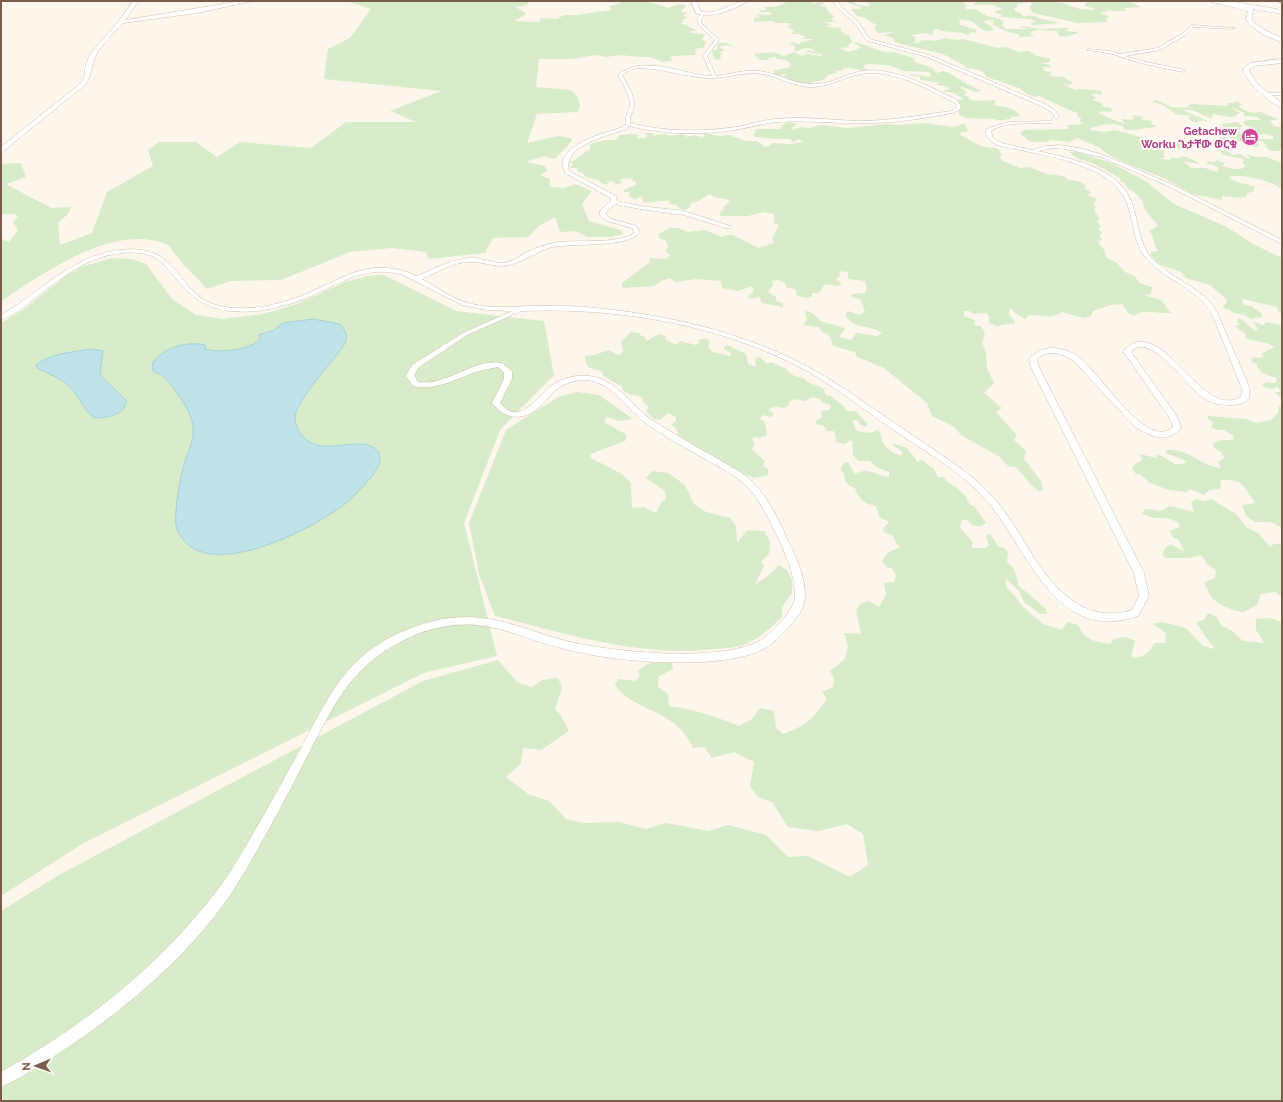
<svg xmlns="http://www.w3.org/2000/svg" width="1283" height="1102" viewBox="0 0 1283 1102" font-family="Raleway,'Noto Sans Ethiopic',sans-serif">
<rect width="100%" height="100%" fill="#fdf6ec"/>
<!-- green -->
<g fill="#d8ecc9">
<path d="M346,1H529L527,5L515,7L523,11L526,14L514,21L539,22L541,18L557,19L564,15H577L611,10L610,6C614,5 618,4 622,2C632,0 659,2 667,8L681,4L686,6L682,10V12L688,13L683,15L688,18L682,20L683,21L681,24L689,25L687,26L697,30L688,32C694,34 699,32 705,35L702,39L707,43L704,44L705,47L695,49L696,55L671,56L670,58L674,60L662,62L651,57H640L621,55L606,57L597,55L571,59H539L536,87L571,90L577,96L580,105L578,112L537,114L527,143L558,136L571,138L572,141L555,159L544,156L526,162L545,166L547,171L540,175L550,179V187L564,188L575,184L592,191L582,204L589,221L621,230L623,234L609,237H587L576,231L560,232L555,217L539,226L528,237L493,238L485,253L429,259L426,252L392,248L350,252L281,280L231,281L207,289C196,277 184,266 174,253C172,250 170,245 166,244C113,223 44,273 1,301V239L9,242L18,230L13,222L18,217L15,214H1V164L21,163L26,177L6,184L51,208L71,207L68,214L58,223L60,245L92,233L107,192L153,166L148,150L159,142H196L217,157L240,142L311,148L346,122H416L390,111L441,91L324,79L328,49L350,38L371,9Z"/>
<path d="M789,1H812L810,2L814,4L819,2L825,4L817,5L827,7H825C828,10 828,13 833,15L834,18L830,19L837,22H823L832,25L826,26V27L842,28L840,30L846,35H850V39L853,41L848,45L850,47L840,48C847,54 854,51 861,47L854,43L856,42L884,52H893L914,58L915,62L933,68L936,73L943,71L949,73C951,75 978,90 982,91L975,92L961,86V88L967,92L964,95L969,97V99L976,101L996,100L994,105C1006,108 1012,106 1020,116L1010,117L1011,119H1006V120C1001,121 998,120 993,119C982,117 967,122 958,113L961,107L957,100L964,99L954,93L941,91L950,89L949,87L937,85L936,84L939,83L937,82L920,80V77L908,75L911,74L932,77L929,72L905,71L888,65L866,64L863,68L868,70C859,71 852,67 843,68L844,70L835,71L837,73L826,75L828,76L824,78L826,79L824,80L812,82L813,84L810,85L784,79L786,78L783,76L787,74H781L780,76L773,74L775,73L773,71L790,67V63L786,60L777,59L776,57L768,58V60H758L760,58L755,56V54L773,52L784,56L794,52L802,56L805,54L822,56L821,54L805,52L809,50L814,52L815,51C811,47 803,48 798,51L793,50L796,47L789,43L795,42L796,44H799C803,40 809,42 813,39H801L806,37L799,34H791L794,31L788,28H790L787,26L791,25L790,23H777L772,21L754,22V18L760,17L756,14L772,15L770,12H761L759,10H766L765,7L778,6Z"/>
<path d="M846,1H854V3C860,5 865,7 871,6L866,1H962L966,6L970,7H964C967,11 973,9 975,9L987,16L1003,20L1002,22L1004,23L1002,25L1006,29H1029L1020,27L1022,26L1040,29L1066,28L1069,29L1065,31L1079,32C1076,35 1065,37 1059,36L1057,31C1048,31 1036,27 1030,33L1034,36L1020,37L1018,34L1008,32L993,25L994,20L983,21L993,28L994,30C984,33 980,28 974,23C971,20 962,20 958,19L961,22L958,24L977,30L976,31L977,33L969,32L970,34L968,35L962,33L941,31L939,29L933,30V35L925,33L910,35L917,38H915L916,41L913,43H920L919,41L928,40L934,41L946,38L956,40L964,39L998,48L1006,47L1019,52L1029,51L1037,56L1050,59V62L1040,63L1050,65V67H1042L1045,69H1043L1044,71L1052,72L1049,76L1063,77L1073,83L1069,85L1064,83L1065,85L1075,90L1081,89L1101,91L1102,95L1094,93V94L1089,95L1096,97L1093,100L1103,104L1101,106L1111,108L1113,110L1110,112L1102,111L1098,113C1107,117 1115,121 1125,124L1122,119L1131,120L1134,118L1132,115L1144,117L1142,118V120L1153,121L1150,123L1157,126C1152,128 1130,131 1125,130L1123,126C1112,123 1101,124 1089,129L1090,130L1105,132L1115,130L1152,140L1168,143L1177,142L1189,145L1188,149H1179L1161,145L1166,148H1160L1165,151L1163,154L1165,158H1155L1170,160L1171,158H1179L1182,156L1189,158L1199,163V164L1183,161L1191,168H1205L1217,172L1219,168L1214,165L1206,164L1208,162L1206,161L1215,162L1216,160L1224,163L1223,166C1229,169 1235,169 1241,169L1246,165L1243,164V159L1224,155L1218,150L1230,152L1232,155L1241,154L1248,159L1250,157L1245,154L1257,157H1267L1282,163V190C1274,181 1240,173 1229,177C1234,184 1248,183 1255,187L1253,192L1247,193V196L1242,198L1222,196V200L1192,194L1166,179L1123,162L1104,152L1100,148L1078,138L1069,142L1052,140L1046,142H1034L1029,141L1020,133L1024,130L1069,129L1067,125L1084,124L1080,122L1081,118L1077,116L1078,113L1069,110L1039,96L1035,97L1025,93L1019,88L987,77C982,69 975,69 966,68L963,65L943,54L901,44L895,42L893,38L884,35L896,32L877,33L874,27L877,26L876,25L863,17L857,16L851,9H862C858,4 849,5 846,1Z"/>
<polygon points="973,1 1044,1 1063,3 1080,9 1094,10 1093,8 1084,6 1087,3 1086,1 1131,1 1130,2 1141,7 1125,8 1124,9 1126,11 1112,11 1107,9 1108,11 1102,12 1101,14 1109,16 1106,20 1108,22 1077,23 1033,13 1029,7 1032,4 1030,2 1017,4 1018,7 1014,8 1015,11 1022,14 1023,17 1031,15 1042,19 1061,23 1034,25 1031,25 1031,23 1037,22 1030,19 1001,17 998,16 1003,15 993,12 1003,9 993,5 974,5 974,3 979,3"/>
<polygon points="719,43 726,43 735,47 726,45 719,47 725,50 719,53 724,54 720,55 721,60 712,59 715,58 713,56 712,50 716,50 718,48 717,45"/>
<path d="M1155,100C1161,101 1169,107 1173,107C1178,108 1185,108 1189,107L1188,105L1193,104L1228,106L1227,103H1233L1237,101L1243,105H1238C1243,111 1253,114 1260,112C1266,115 1272,117 1280,119L1269,121L1274,125L1271,126L1281,127L1279,123H1282V149L1279,151H1270L1265,145L1266,144L1261,141H1256L1259,144H1257L1259,145L1258,147L1250,146L1233,138L1224,141L1219,138H1228L1229,134L1223,130L1215,127H1222V124L1237,122L1243,126L1239,128L1241,130L1238,131C1245,140 1262,139 1273,139V136L1266,134L1258,135L1254,131L1256,129L1255,128L1245,125L1243,122L1247,120H1261L1257,117L1244,116V113L1234,108H1232L1240,113L1235,115L1237,116L1230,117L1213,114L1212,119L1192,110H1182L1208,121H1198V123L1191,121L1188,118L1191,116L1176,114L1161,104L1152,102Z"/>
<path d="M788,122L798,124L791,128L792,130L801,127L809,128L821,125L846,128L887,124L898,125L924,123L953,127L959,126L961,124H965L968,132H962L960,135C969,139 976,145 986,147C991,148 994,147 999,149L1000,153L1002,154L1000,157L1002,161L1020,168L1029,167L1050,175L1052,174L1066,177L1067,179C1076,182 1078,179 1086,186L1084,189L1088,190L1091,193L1087,195L1095,198L1097,200L1093,203L1096,207L1094,210L1100,219L1097,221L1101,227L1098,228L1102,233L1099,236L1103,240L1097,241L1105,251L1106,257L1117,263L1125,272L1135,276L1139,283L1152,287L1151,294L1144,295L1161,300L1171,313C1159,314 1143,308 1134,316L1128,313L1122,304L1111,305L1093,311L1091,316L1083,318L1062,312C1052,320 1041,315 1029,315L1025,319L1016,314L1010,307L1009,315L1014,320L1015,323L997,326L989,323V316L986,313L974,314L969,311H964V316L975,320L974,325L981,326L985,333L982,343L986,352L987,369L994,383L984,393L1002,408L996,412L1017,435L1014,440L1026,451L1024,459L1041,481L1043,489L1040,492L1032,486L1016,467L1008,466L1000,457L961,435L953,426L932,416L927,403L884,368L857,357L855,352L833,346L829,335L821,331L819,327L803,325L807,320L805,311C814,312 815,316 821,321C825,324 837,324 845,329L839,337L851,340L856,333L878,336L882,333C868,324 855,330 845,315L848,311L860,315L865,312L861,300L850,296L853,294L865,293L867,288L865,281L848,279V272L839,271L840,275L836,280L842,283L838,286L825,284L819,293H812V296L808,298L797,296L795,289L787,288L785,283L778,280L772,281L773,285L768,292L776,297V301L783,303V307L762,303L759,297L749,299L748,296L754,291L752,286L738,291L722,288L721,281L697,279L675,282L670,278L661,281L654,286L622,288V283L649,263L650,258L666,259L670,255L665,251L668,247L666,241L659,238L658,234L670,228H678L688,232L704,230L723,237L725,235H733L759,248L774,243L772,239L779,225L774,223V214L764,212L748,216H721L719,214L724,209L723,207L730,201C723,197 715,199 710,194L698,201L691,203L690,207L686,210L680,209L677,205L670,204L669,201C660,200 651,204 643,202L642,196L635,199L628,196L630,192H624V190L636,185V182L631,180L634,178L620,179L619,181L622,182L620,184H615V182L607,181L608,184C604,185 601,184 599,180L585,177L584,174L577,171V168H569L573,164L569,162C579,160 581,153 590,150V144C598,141 608,139 616,140L619,135L631,134L639,135L636,138H646L647,136L645,133H653V135L665,134L670,136L681,134L687,137L695,135L702,138L705,136L703,134L705,133L719,136L729,135L746,141H757L765,147L769,146L773,143L789,144L804,142L798,139L793,142L790,139H777L754,137L753,134L756,133L754,131L757,129H781V126Z"/>
<path d="M1070,152H1077L1112,163L1147,182L1174,204L1227,227L1253,244L1282,258V315L1278,311L1277,307L1242,299L1244,305L1251,306L1261,313L1263,317L1251,319L1244,315L1233,313L1229,309H1225L1223,307L1227,302L1226,299L1210,285L1186,278L1181,272L1158,264L1151,255V252L1158,251C1153,245 1155,236 1149,231L1158,226C1154,220 1148,214 1144,208C1143,206 1144,203 1142,201C1139,196 1134,191 1128,189L1125,183L1121,182L1120,178C1112,174 1105,169 1098,166C1089,161 1075,160 1070,152Z"/>
<polygon points="112,258 132,259 146,264 172,299 196,315 223,319 263,314 297,304 345,282 367,276 384,275 456,311 544,321 554,375 500,430 464,523 497,656 423,673 82,844 1,896 1,323 24,309 67,275 81,267"/>
<path d="M1238,318C1245,320 1249,328 1256,331L1258,329L1253,322L1264,325L1266,322L1282,325V399L1275,392H1281L1277,386L1273,389L1266,388L1262,385L1266,382L1275,383L1277,381L1276,378L1263,373L1257,367V364L1252,362L1251,358L1264,357L1261,354L1274,347C1268,341 1254,342 1246,338L1245,333L1237,328L1236,325H1240L1237,321Z"/>
<path d="M631,332L639,333L640,335L645,337L646,341L659,334L665,336L666,340L677,345L680,341L696,345L700,343L698,340L706,338L710,341L708,347L713,352L730,356L731,353L724,349V346H730L746,354L748,364L756,367L755,358L760,357L767,364L771,362L786,369L794,376L803,378L807,382L823,388L826,395L831,396C837,402 843,404 847,411H855L867,423V426H862L857,420H852L857,431L870,433L878,430C883,435 880,437 883,442C887,450 894,453 901,456L903,452L894,446L892,443L907,448C910,454 915,455 917,462L922,460L934,469L938,477H943L950,484L956,487L966,497L970,505L974,506L986,523L981,526H973L967,520H962L960,528L973,542L971,548H986L989,545L986,536L990,534L999,547L1004,548L1008,552L1007,562L1014,569L1019,586L1046,609L1047,614H1040L1024,602L1019,591L1005,578L1007,588L1016,597L1022,606L1043,624L1062,630L1067,622L1078,625C1085,640 1095,642 1110,644L1114,639L1126,637L1135,641L1131,657C1142,660 1149,652 1155,643H1165L1166,633L1153,624L1162,622L1186,628L1203,646L1215,649L1207,639L1196,622L1204,620L1208,613L1216,616L1221,625L1232,631L1243,641L1264,643L1256,630V619L1271,618L1282,622V1101H1V911L59,875L423,681L498,660L517,682L532,687L542,680L558,678L562,688L555,709L560,714L569,731L541,750L523,748L521,763L506,777L528,794L549,801L566,819L584,823L619,822L646,829L666,823L709,831L728,825L766,835L788,857L808,856L850,877L868,865L863,834L847,824L819,831L788,827L772,802L758,797L750,786L754,762L734,752L712,758L704,747L693,748C688,737 680,727 669,720C655,709 622,701 615,684L619,679L635,681L640,677L638,671C649,662 658,656 672,663L673,669L658,677V687L668,694L669,706C694,709 716,717 739,726L752,719L760,708L774,711L776,728L783,734C808,725 812,719 827,699L822,692L833,687L834,679L830,671L845,659L848,646L844,633L861,634L856,610L860,604L869,601L879,607L886,594L884,583L894,582L896,576L892,568L886,567L882,561C887,552 891,549 901,548L896,543L893,536L884,532L883,529L889,522L879,517L878,511L875,506C865,504 857,498 855,488C847,485 844,482 844,473L840,470L843,464L848,462L855,474C868,466 876,476 889,477V472L878,468L870,461H858L853,455L852,440L844,444L835,442L836,438L834,431H827L823,425H818L815,422L822,417L821,411L830,410L831,405L822,402L820,399L813,397L804,401L794,399L789,402V405L784,408C779,407 773,406 769,410L773,413V416L771,417L763,415L760,419L765,422L767,435L760,438L754,437L752,439L755,444L752,449L765,461L763,466L768,469V475L754,478L736,471L678,435L676,428L671,425L676,421V417L668,413L660,420L653,419L646,411L648,406L643,402L642,397L625,393L621,386L603,376V372L588,367L585,360V356L594,355L609,350L617,355L621,354L623,350L621,342Z"/>
<path d="M577,392L599,395L633,419L620,421L606,417L604,422L627,435L625,441L590,454L591,458L622,474L631,483L632,508L644,507L656,513L662,501L666,499L665,491L646,478L652,471L668,473L685,485L694,504L706,512L730,518L736,526L737,543L747,530L764,531L770,541L769,554L761,562L764,566L755,584L767,577L779,565L787,570L792,580V593L782,607V617C769,629 757,641 740,646C732,648 723,648 716,649C641,658 567,634 495,616L479,574L469,523L506,430L558,397Z"/>
<path d="M1282,405V528L1271,522H1255L1246,516L1242,505L1255,503C1243,486 1245,479 1221,480L1220,489L1209,490L1204,495L1190,489L1187,492L1169,490L1150,483L1141,475L1136,474L1132,469L1134,465L1142,460L1140,454L1156,458L1158,454L1175,464H1184L1186,461C1179,457 1173,456 1165,453L1167,450C1189,448 1201,467 1221,468L1218,462L1224,458L1221,452L1214,448L1213,443L1222,440H1233L1234,436L1224,430H1217L1211,427L1213,422L1208,419V416L1246,419L1255,423L1271,420L1278,413L1279,406Z"/>
<polygon points="1195,499 1205,501 1211,499 1236,514 1247,528 1258,533 1270,547 1274,544 1282,544 1282,597 1275,592 1261,594 1257,605 1244,612 1233,610 1219,604 1212,598 1204,583 1215,578 1216,570 1207,564 1201,555 1190,558 1165,558 1162,554 1167,546 1172,545 1184,551 1179,540 1173,537 1169,531 1180,527 1178,522 1167,518 1153,518 1142,514 1145,509 1161,511 1170,506 1194,512 1191,503"/>
</g>
<!-- water -->
<g fill="#bfe3e8" stroke="#a5d3da">
<path d="M313,319L340,324C344,329 348,334 346,340C344,348 337,354 332,361C322,373 297,402 295,417C295,423 298,430 301,434C315,454 341,443 361,444C368,444 373,447 378,451C379,453 380,457 380,460C379,469 372,476 366,483C360,490 352,498 345,504C314,528 228,572 191,547C184,542 177,533 176,525C174,511 180,478 184,465C187,452 195,440 193,427C192,414 182,399 174,389C169,382 163,373 154,372L152,367L153,362C165,347 187,341 205,345V349C220,353 247,351 259,340L260,337L259,335L274,330L283,323Z"/>
<path d="M90,349L103,351L100,372L102,377L126,400C127,415 106,418 95,418C83,411 80,397 70,387C61,378 48,374 37,368L36,365C49,354 73,352 90,349Z"/>
</g>
<g fill="none" stroke-linecap="round" stroke-linejoin="round">
<!-- street casing -->
<g stroke="#d1beb0" stroke-width="1">
<g id="street">
<path d="M833,1H837C843,12 855,16 861,26C865,31 865,36 870,39L929,55L1045,104L1055,110L1059,116L1052,123C1033,125 1007,120 991,131L993,138L1001,143L1032,150L1046,146L1059,145L1079,148L1104,155L1171,184L1282,240V244L1280,243L1168,186L1101,157L1066,149L1052,148L1038,151C1071,159 1122,167 1133,206C1138,222 1139,241 1149,255C1164,273 1187,282 1205,297C1217,308 1221,321 1227,336C1235,354 1243,371 1250,389L1249,398C1244,404 1237,405 1229,405C1221,405 1212,403 1205,399C1189,389 1158,343 1139,347C1136,347 1133,350 1131,352L1176,415L1181,428C1168,444 1149,436 1135,427L1073,360C1061,353 1048,349 1037,359L1038,365L1144,573L1149,596L1138,616C1058,644 1030,556 992,507C985,498 977,491 969,483C945,462 915,445 888,426C862,408 835,387 807,371C721,324 617,307 520,311L519,312L467,335L418,368L414,376L418,382C448,386 473,358 502,363L512,371V379L500,403C520,428 538,395 554,384C564,378 577,374 589,376C618,379 632,408 655,422C683,440 712,455 740,472C765,488 778,519 790,545C798,560 808,585 804,603C802,612 794,621 788,628C781,635 774,643 766,648C723,672 611,662 564,649C535,642 507,628 477,625C451,623 425,629 402,641C344,670 329,717 300,770C280,809 259,849 236,886C193,954 120,1014 53,1057C36,1068 19,1079 1,1087V1072C85,1025 160,966 218,889C229,876 237,860 246,846C265,814 282,782 300,750C332,691 348,650 417,626C437,619 459,615 481,618C511,621 538,634 566,641C611,652 713,662 755,643C764,640 771,632 778,625C786,616 795,607 795,594C794,571 785,552 775,532C767,515 758,496 743,483C736,476 727,472 719,467C694,452 666,439 643,421C625,407 611,381 585,380C575,380 565,383 557,389C550,395 544,403 537,409C521,422 504,418 492,403L504,379V372L498,367C489,369 481,370 473,373C453,380 435,391 413,386L406,376L412,365L463,333L512,311L486,310L462,305L403,275C366,264 342,283 309,297C282,308 253,315 224,310C201,306 188,293 173,275C168,269 162,261 154,257C142,251 127,252 115,254C83,259 59,280 34,299C24,306 13,316 1,320V315C40,292 72,256 119,250C183,242 174,296 220,306C249,312 279,305 306,294C347,276 372,256 417,276C434,269 453,258 472,258C484,258 495,265 508,262C515,260 521,255 527,252C537,247 548,244 559,242C578,240 620,244 634,233L632,228L607,221L600,215V211L611,201V198L565,173C552,145 605,133 623,127L626,124C624,117 629,112 630,105C631,96 622,83 618,75C643,53 683,75 712,76L703,56L715,40L699,25L697,20L702,13L704,14L701,20L702,24L719,40L707,56L716,76C733,74 748,68 765,72C780,75 793,83 809,84C827,86 844,75 862,71C892,66 930,87 957,100L961,106L960,109L953,113C925,118 897,123 868,123C838,124 807,120 777,122C763,123 749,128 735,130C700,135 664,135 629,126L627,129C608,136 562,145 569,171L616,196L617,201L640,206L684,211L730,226V228H726L684,215L640,209L615,204L606,212V214L611,219L637,226L640,233C626,248 573,243 552,247C537,251 524,262 509,265C496,268 485,262 472,262C454,261 438,272 422,279C436,287 450,297 466,302C485,309 507,307 527,306C547,306 566,305 585,307C677,315 769,337 846,390C872,408 898,425 924,443C947,459 971,473 990,494C1022,527 1036,577 1076,603C1093,614 1113,616 1132,610L1139,596L1134,573L1030,365L1029,359C1035,352 1042,349 1050,348C1059,348 1072,351 1079,357C1100,375 1131,424 1156,431C1162,433 1168,431 1173,427L1169,417L1123,351C1162,310 1199,421 1241,397L1242,389L1213,316C1200,289 1166,281 1147,259C1131,241 1135,217 1124,197C1105,161 1033,154 997,145C991,142 985,137 986,130L992,127L1009,122L1051,121L1055,116L1051,112L1041,106L927,57L868,41C861,37 861,30 856,25C849,16 839,12 833,1ZM638,68C662,68 684,77 707,78C726,79 743,71 762,74C778,76 792,86 809,87C827,88 843,77 861,74C891,68 928,89 953,102L957,106L952,111C921,115 889,121 858,121C830,120 803,116 775,119C762,120 749,125 736,127C701,132 665,132 630,123C629,116 634,111 634,105C635,96 626,83 622,75L630,70Z"/>
<polygon points="1277,1 1282,1 1282,3"/>
<polygon points="1192,25 1235,28 1233,29 1194,27 1187,34 1160,50 1125,56 1146,62 1185,70 1183,72 1144,64 1109,53 1087,50 1089,49 1109,51 1120,54 1158,48 1185,32"/>
<polygon points="1268,93 1282,93 1282,95 1266,95"/>
</g>
</g>
<!-- secondary casing -->
<g stroke="#d6c0b0" stroke-width="1">
<g id="secondary">
<path d="M133,1H139L125,20L242,1H253L197,13L123,23C114,33 102,44 96,55C91,66 92,76 85,85L1,153V147L81,83L84,78L86,64L91,53L119,21Z"/>
<path d="M691,1H697L700,11C717,17 731,1 748,1C734,10 712,19 696,13Z"/>
<path d="M1208,1H1228L1282,10V14L1253,9C1253,12 1251,16 1252,19C1253,26 1276,35 1282,38V42C1269,38 1253,31 1246,19L1248,11Z"/>
<path d="M1282,59V63L1254,66L1249,69C1253,84 1271,94 1282,103V108C1270,103 1246,82 1243,69L1250,63Z"/>
</g>
</g>
<!-- street -->
<use href="#street" fill="#fff" fill-rule="evenodd"/>
<!-- secondary -->
<use href="#secondary" fill="#fff" fill-rule="evenodd"/>
</g>
<!-- icons -->
<defs>
<g id="hotel-disc" transform="scale(0.9)"><circle r="9.5" fill="#d1479c" stroke="#fffaf3"/><path d="M-6-4.5h1.5V1H6V5H4.5V3h-9V5H-6ZM-4 0a1.8 1.8 0 1 1 3.6 0ZM.5 0V-2.5h3Q6-2.5 6 0Z" fill="#fff"/></g>
</defs>
<g fill-rule="evenodd">
<use href="#hotel-disc" x="1250" y="137"/>
</g>
<g text-anchor="middle" stroke-width="4" stroke-linejoin="round" paint-order="stroke">
<!-- far-hotel labels -->
<g font-size="11" font-weight="bold" fill="#b23c85" stroke="#fffaf3" text-anchor="end">
<text x="1237" y="135">Getachew<tspan x="1237" dy="13">Worku ጌታቸው ወርቁ</tspan></text>
</g>
</g>
<!-- border -->
<rect width="1283" height="1102" fill="none" stroke="#7a5c4d" stroke-width="4"/>
<!-- north arrow -->
<g transform="translate(36 1066) rotate(268)" stroke="#fffaf3" stroke-width="3" paint-order="stroke">
<path d="M0-3L7 15L0 10L-7 15Z" fill="#7a5c4d"/>
<text y="-6" font-size="11" font-weight="bold" text-anchor="middle" fill="#7a5c4d">N</text>
</g>
</svg>
